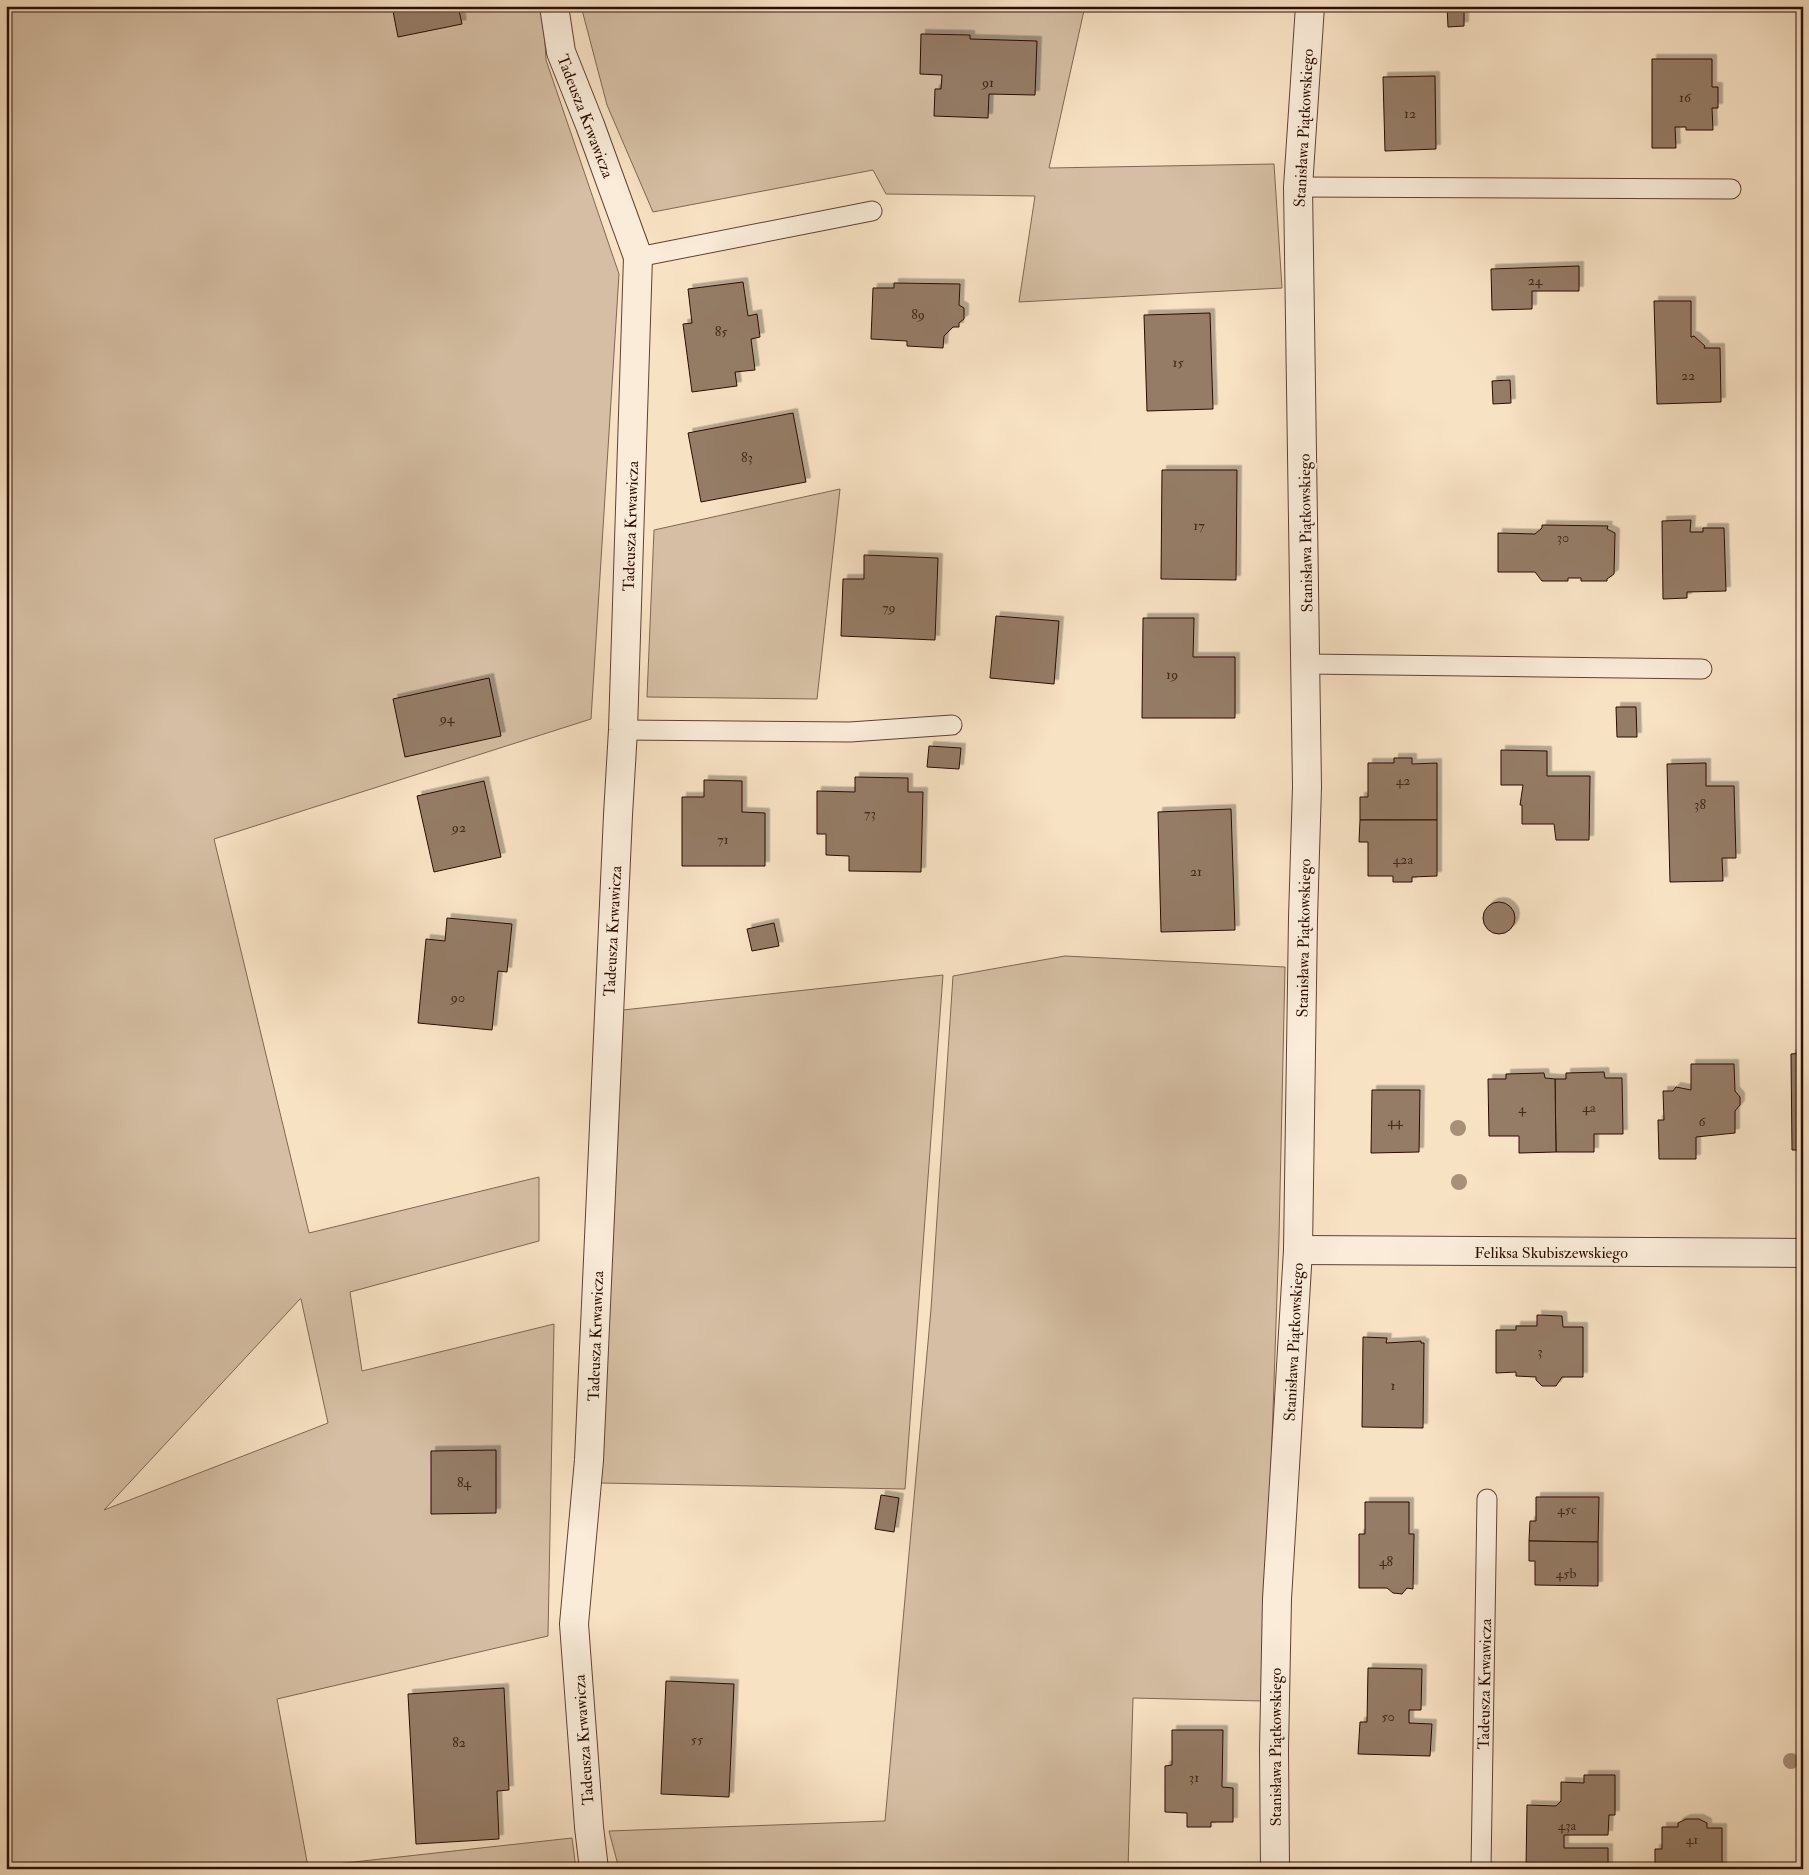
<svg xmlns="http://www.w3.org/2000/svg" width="1809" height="1875" viewBox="0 0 1809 1875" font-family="'IM FELL Double Pica',serif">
<defs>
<filter id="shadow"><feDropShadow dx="4.5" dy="-4.5" stdDeviation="0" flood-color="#0004"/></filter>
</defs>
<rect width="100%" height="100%" fill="#f8e2c4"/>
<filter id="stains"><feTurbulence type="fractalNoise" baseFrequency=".004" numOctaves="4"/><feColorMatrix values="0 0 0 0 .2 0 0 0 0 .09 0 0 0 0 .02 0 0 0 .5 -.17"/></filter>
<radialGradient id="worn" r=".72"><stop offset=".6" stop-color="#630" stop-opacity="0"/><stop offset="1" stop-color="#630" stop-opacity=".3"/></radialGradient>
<!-- green -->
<g fill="#d5bea3" stroke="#806652" fill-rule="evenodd">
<path d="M6,6H543L546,60L619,274L591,719L214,839L309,1233L539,1177V1241L350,1292L362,1371L554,1324L548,1636L277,1699L308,1867L572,1838L576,1869H6ZM301,1299L328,1423L104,1510L300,1299Z"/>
<polygon points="581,6 1085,6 1049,168 1274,164 1282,288 1019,302 1035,196 886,194 873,170 653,212 607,105"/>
<polygon points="840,489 817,699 647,697 654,530"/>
<polygon points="1065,956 1285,967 1279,1237 1263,1701 1133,1698 1128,1869 619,1869 609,1831 885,1821 931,1309 953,976"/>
<polygon points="943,975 905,1489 601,1483 623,1010"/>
</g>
<!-- building -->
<g fill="#957c66" stroke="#2a0d00" filter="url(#shadow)">
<polygon points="392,6 458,6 462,24 398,37"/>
<polygon points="1447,6 1464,6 1464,26 1448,27"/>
<polygon points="921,34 970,35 970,39 1037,41 1035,95 989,94 988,118 934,116 935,89 941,89 942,75 920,74"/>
<polygon points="1652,59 1712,59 1712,87 1718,87 1718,108 1712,108 1713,130 1686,130 1686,127 1675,127 1676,148 1652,148"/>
<polygon points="1435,76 1436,149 1385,151 1383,77"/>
<polygon points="1579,266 1579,291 1532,291 1532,309 1492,310 1491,269"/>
<polygon points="743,282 748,316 757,314 760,337 751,339 755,370 735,372 737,386 692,392 683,324 692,323 688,289"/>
<polygon points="894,283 960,284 959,305 964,308 964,319 959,323 959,327 953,327 944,336 943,348 907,346 907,341 871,339 873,288 894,288"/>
<polygon points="1654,301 1691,301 1691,337 1694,336 1705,346 1704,348 1720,348 1721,402 1657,404"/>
<polygon points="1210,313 1213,409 1147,411 1144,315"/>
<polygon points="1510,380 1511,403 1493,404 1492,381"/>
<polygon points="793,413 806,482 701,502 688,433"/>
<polygon points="1162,470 1237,470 1236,580 1161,579"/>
<polygon points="1691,520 1690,532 1703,532 1703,528 1724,528 1726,591 1687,592 1687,598 1663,599 1662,521"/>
<polygon points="1542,525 1608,526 1607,529 1615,533 1614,574 1607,579 1607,581 1581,581 1581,578 1568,578 1568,581 1542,581 1535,572 1498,572 1498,533 1535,534 1542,528"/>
<polygon points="864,555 938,558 935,640 841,636 843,579 864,579"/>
<polygon points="996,616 1059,621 1054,684 990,678"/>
<polygon points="1143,618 1194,618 1193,657 1235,657 1235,718 1142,718"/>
<polygon points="489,678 501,736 405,757 393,699"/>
<polygon points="1616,707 1636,707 1637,737 1617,737"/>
<polygon points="929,746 961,748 959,769 927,767"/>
<polygon points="1501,750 1547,751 1547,776 1590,776 1589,840 1556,840 1554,824 1522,824 1522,805 1520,805 1523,785 1501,785"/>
<polygon points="1394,758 1412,758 1412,764 1437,763 1437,820 1360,820 1360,797 1368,797 1368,763 1394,763"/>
<polygon points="1706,763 1706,786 1734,786 1736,858 1722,858 1723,881 1670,882 1667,764"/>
<polygon points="855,777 908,778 908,792 923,792 921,872 849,871 849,856 826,855 826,834 817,834 817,791 855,792"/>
<polygon points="704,780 742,781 742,812 765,813 765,866 682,866 682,797 704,797"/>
<polygon points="484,781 501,857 434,872 417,796"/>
<polygon points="1231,809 1235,930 1161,932 1158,812"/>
<polygon points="1360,820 1437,820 1437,876 1412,877 1412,882 1393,882 1393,876 1368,876 1368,842 1359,842"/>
<circle cx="1499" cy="918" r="16"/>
<polygon points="447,918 512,924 507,972 498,971 492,1030 418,1023 426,939 445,941"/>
<polygon points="774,923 779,946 752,951 747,929"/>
<polygon points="1803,1053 1803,1150 1792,1150 1791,1054"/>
<polygon points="1691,1064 1734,1064 1735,1091 1740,1097 1740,1105 1735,1111 1735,1133 1696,1137 1696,1159 1659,1159 1658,1120 1664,1120 1663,1091 1673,1091 1676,1087 1691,1090"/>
<polygon points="1604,1072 1605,1078 1622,1078 1623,1134 1594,1134 1594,1152 1556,1152 1555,1079 1566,1079 1566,1073"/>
<polygon points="1544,1073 1545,1078 1555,1079 1556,1152 1519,1153 1519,1136 1489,1136 1488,1079 1506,1079 1506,1074"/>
<polygon points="1372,1090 1420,1090 1419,1152 1371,1153"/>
<polygon points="1537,1315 1562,1316 1563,1327 1583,1327 1583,1377 1562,1377 1556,1386 1542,1386 1536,1380 1536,1377 1516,1376 1516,1372 1496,1373 1496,1330 1516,1330 1516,1326 1537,1326"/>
<polygon points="1363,1337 1387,1338 1386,1343 1421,1341 1421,1343 1424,1343 1423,1428 1362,1427"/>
<polygon points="496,1450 496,1513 431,1514 431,1451"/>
<polygon points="881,1495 899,1498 894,1532 875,1529"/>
<polygon points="1536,1497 1599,1497 1598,1542 1529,1541 1530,1521 1536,1521"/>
<polygon points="1365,1502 1409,1502 1409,1534 1414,1534 1413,1589 1407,1588 1402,1594 1393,1593 1387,1588 1359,1588 1359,1534 1365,1534"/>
<polygon points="1529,1541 1598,1542 1598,1586 1535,1585 1535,1561 1529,1561"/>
<polygon points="1368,1668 1422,1669 1421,1710 1409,1710 1409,1723 1432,1724 1430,1756 1358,1754 1360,1722 1367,1722"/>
<polygon points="666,1681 734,1684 729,1797 661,1794"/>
<polygon points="504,1688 509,1790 497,1791 499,1839 416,1844 408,1694"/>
<polygon points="1172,1730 1223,1730 1222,1787 1233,1788 1233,1822 1211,1822 1211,1827 1187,1827 1187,1813 1165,1812 1165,1766 1172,1765"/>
<polygon points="1584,1775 1615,1775 1615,1815 1609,1815 1608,1835 1564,1835 1564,1848 1608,1848 1608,1869 1526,1869 1527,1805 1556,1806 1561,1801 1561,1782 1584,1783"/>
<polygon points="1686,1819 1699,1819 1707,1823 1707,1828 1722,1828 1722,1869 1655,1869 1655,1849 1662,1849 1662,1827 1678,1827 1678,1823"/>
</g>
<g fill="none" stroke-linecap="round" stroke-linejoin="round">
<!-- service casing -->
<g stroke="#5e4231" stroke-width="21">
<g id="service">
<polyline points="1298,187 1731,189"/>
<polyline points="638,257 872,211"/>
<polyline points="1307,664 1702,669"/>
<polyline points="623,730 850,732 952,725"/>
<polyline points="1481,1869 1487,1499"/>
</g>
</g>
<!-- minor casing -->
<g stroke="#5e4231" stroke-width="30">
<g id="minor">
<polyline points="554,6 561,52 590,125 638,257 623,730 618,815 589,1460 574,1624 589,1827 594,1869"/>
<polyline points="1298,1250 1803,1253"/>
<polyline points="1275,1869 1274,1749 1277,1599 1298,1250 1303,918 1307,787 1298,187 1310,6"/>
</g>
</g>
<!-- service -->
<use href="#service" stroke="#faecd9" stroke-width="19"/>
<!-- minor -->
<use href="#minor" stroke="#faecd9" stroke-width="28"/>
</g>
<!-- trees -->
<g fill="#a88f78">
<circle cx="1458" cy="1128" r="8"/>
<circle cx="1459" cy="1182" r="8"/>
<circle cx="1791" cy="1761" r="8"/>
</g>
<g text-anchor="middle" stroke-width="4.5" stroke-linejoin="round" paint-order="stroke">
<!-- number labels -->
<g font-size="14" fill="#45291a">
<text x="988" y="87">91</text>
<text x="1685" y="102">16</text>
<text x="1410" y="118">12</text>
<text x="1535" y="285">24</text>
<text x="918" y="319">89</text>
<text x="721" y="336">85</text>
<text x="1178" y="367">15</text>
<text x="1688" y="380">22</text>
<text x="747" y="462">83</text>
<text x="1199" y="530">17</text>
<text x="1563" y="542">30</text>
<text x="889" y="612">79</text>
<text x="1172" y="679">19</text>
<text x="447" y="723">94</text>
<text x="1403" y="785">42</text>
<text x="1700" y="809">38</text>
<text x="870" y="818">73</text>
<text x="459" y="832">92</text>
<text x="723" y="844">71</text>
<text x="1403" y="864">42a</text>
<text x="1196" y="876">21</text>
<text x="458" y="1002">90</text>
<text x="1589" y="1112">4a</text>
<text x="1522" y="1113">4</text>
<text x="1395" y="1126">44</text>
<text x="1702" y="1126">6</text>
<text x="1540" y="1356">3</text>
<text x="1393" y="1390">1</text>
<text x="464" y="1487">84</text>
<text x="1567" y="1514">45c</text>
<text x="1386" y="1566">48</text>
<text x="1566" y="1578">45b</text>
<text x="1388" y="1721">50</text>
<text x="697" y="1744">55</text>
<text x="459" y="1747">82</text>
<text x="1194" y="1782">31</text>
<text x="1567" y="1830">43a</text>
<text x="1692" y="1844">41</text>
</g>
<!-- street labels -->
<g font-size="16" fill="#2a0d00" stroke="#faecd9">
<text transform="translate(586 116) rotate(69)" y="6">Tadeusza Krwawicza</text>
<text transform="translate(1303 128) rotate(-87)" y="6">Stanisława Piątkowskiego</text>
<text transform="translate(630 526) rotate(-88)" y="6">Tadeusza Krwawicza</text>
<text transform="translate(1305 533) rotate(-91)" y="6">Stanisława Piątkowskiego</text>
<text transform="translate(612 931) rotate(-87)" y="6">Tadeusza Krwawicza</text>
<text transform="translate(1303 938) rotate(-89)" y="6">Stanisława Piątkowskiego</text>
<text x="1551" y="1258">Feliksa Skubiszewskiego</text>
<text transform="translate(595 1336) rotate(-88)" y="6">Tadeusza Krwawicza</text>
<text transform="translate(1293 1342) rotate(-87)" y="6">Stanisława Piątkowskiego</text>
<text transform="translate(1484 1684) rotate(-89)" y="6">Tadeusza Krwawicza</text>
<text transform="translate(583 1740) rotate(-94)" y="6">Tadeusza Krwawicza</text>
<text transform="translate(1275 1747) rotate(-90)" y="6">Stanisława Piątkowskiego</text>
</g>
</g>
<!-- margin -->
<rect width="1809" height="1875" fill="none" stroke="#f8e2c4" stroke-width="25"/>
<rect x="8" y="8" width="1794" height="1860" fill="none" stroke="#2a0d00" stroke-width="2.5"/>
<rect x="12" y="12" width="1784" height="1850" fill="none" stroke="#2a0d00"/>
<rect width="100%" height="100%" filter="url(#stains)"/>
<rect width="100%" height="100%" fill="url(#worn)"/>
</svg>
